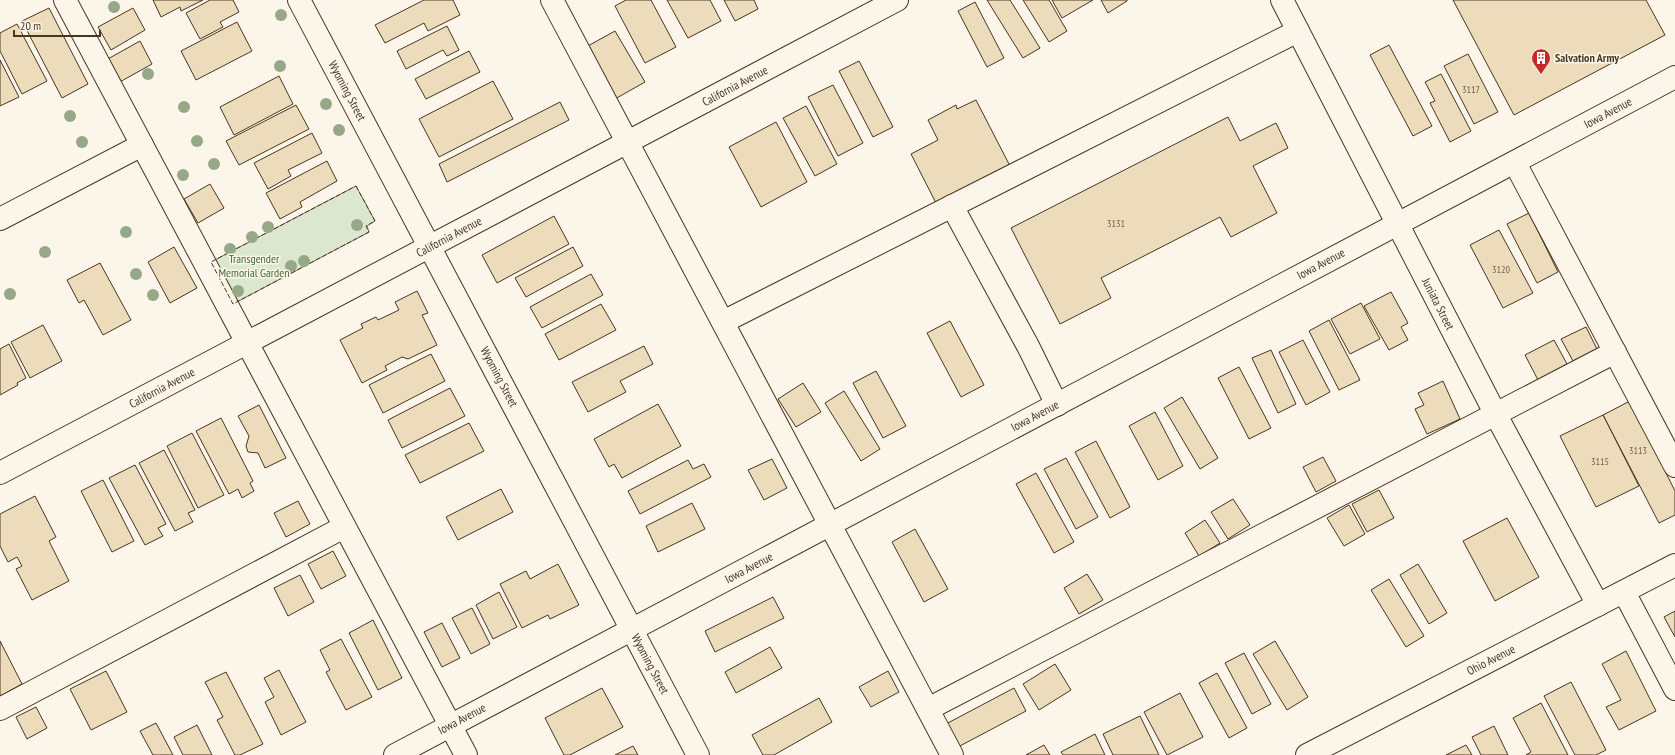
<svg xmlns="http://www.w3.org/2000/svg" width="1675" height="755" viewBox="0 0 1675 755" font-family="'PT Sans Narrow',sans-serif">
<rect width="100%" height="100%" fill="#fbf6e9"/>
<!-- green -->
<polygon fill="#dce7d0" stroke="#887966" points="356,186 375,221 367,226 369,232 233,304 211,262"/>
<!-- building -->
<g fill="#ecdcbc" stroke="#4a3520">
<polygon points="153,0 203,0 181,11 180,7 161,17"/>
<polygon points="210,0 233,0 239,12 220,22 223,27 200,39 186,13"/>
<polygon points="424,0 453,0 460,15 428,31 424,23 385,43 375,25"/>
<polygon points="626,0 651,0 676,47 645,63 615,6"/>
<polygon points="667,0 710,0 721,21 688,38"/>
<polygon points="724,0 754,0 758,9 735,21"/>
<polygon points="987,0 1010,0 1040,48 1023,58"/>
<polygon points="1023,0 1049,0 1067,31 1049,42"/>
<polygon points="1052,0 1093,0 1062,18"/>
<polygon points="1101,0 1127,0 1127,1 1108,13"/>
<polygon points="1453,0 1646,0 1665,35 1514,115"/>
<polygon points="975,2 1004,58 987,67 958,11"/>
<polygon points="49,8 88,84 62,98 22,21"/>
<polygon points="133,8 145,30 111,50 98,27"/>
<polygon points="237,22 252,51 196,80 181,51"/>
<polygon points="17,24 47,81 22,94 0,51 0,33"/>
<polygon points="447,26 459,50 447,56 443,50 406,69 397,51"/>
<polygon points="615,31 645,82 615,99 586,47"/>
<polygon points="140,41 152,64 118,83 106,60"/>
<polygon points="1389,45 1432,126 1413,136 1370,55"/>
<polygon points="469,51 480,72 426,99 415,79"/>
<polygon points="1468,54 1498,112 1474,124 1444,66"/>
<polygon points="0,60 19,97 0,106"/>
<polygon points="859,61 893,127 873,137 839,71"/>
<polygon points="1441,74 1471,131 1450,142 1430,103 1435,101 1425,82"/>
<polygon points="279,76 293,104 234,135 220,107"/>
<polygon points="493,81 513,119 439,157 419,119"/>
<polygon points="833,85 863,143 838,156 808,97"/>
<polygon points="976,100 1010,166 936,203 911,154 938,140 928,120 956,105 957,109"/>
<polygon points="560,102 569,120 447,182 439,164"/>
<polygon points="296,105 309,129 239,165 226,141"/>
<polygon points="806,106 837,164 815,176 783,118"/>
<polygon points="1228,117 1240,141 1276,123 1288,148 1253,166 1277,213 1231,237 1220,217 1101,278 1111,298 1060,324 1011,228"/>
<polygon points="776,122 807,182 761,207 729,147"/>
<polygon points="312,133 322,153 288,170 291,176 268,189 254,163"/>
<polygon points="327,161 337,181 300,202 302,207 280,219 266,193"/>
<polygon points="210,184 224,208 198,223 184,199"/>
<polygon points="1529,213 1558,272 1537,283 1507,224"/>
<polygon points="554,216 569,244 497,283 482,255"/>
<polygon points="1499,230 1533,293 1503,308 1470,245"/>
<polygon points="174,247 197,288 170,303 148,262"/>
<polygon points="573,247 583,266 526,297 515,278"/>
<polygon points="100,263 131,320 103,335 84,300 79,303 67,280"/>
<polygon points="591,274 603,295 542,328 530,307"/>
<polygon points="417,291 428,313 422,315 437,345 408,359 402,357 385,366 387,370 362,383 340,340 363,328 361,324 376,317 378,320 399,310 395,302"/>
<polygon points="1391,292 1408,323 1401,327 1408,340 1389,350 1364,306"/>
<polygon points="1361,303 1380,339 1350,354 1331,319"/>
<polygon points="601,304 616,330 559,360 545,334"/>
<polygon points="1329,320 1360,380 1339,390 1309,331"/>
<polygon points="950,321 984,385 961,397 927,333"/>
<polygon points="43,325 62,361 30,378 11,342"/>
<polygon points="1586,327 1597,349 1573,361 1561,339"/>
<polygon points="1303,340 1330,392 1306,405 1279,352"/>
<polygon points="1554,340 1567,364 1538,380 1525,355"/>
<polygon points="9,344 26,378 17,383 18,385 0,395 0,349"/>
<polygon points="644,346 653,364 620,381 626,392 588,412 572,382"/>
<polygon points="1271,350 1296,404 1278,413 1252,358"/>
<polygon points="431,354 445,381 383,413 369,385"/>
<polygon points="1239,367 1271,428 1249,439 1218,378"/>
<polygon points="876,371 906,426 883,438 853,383"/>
<polygon points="1443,381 1460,419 1427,434 1415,409 1424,405 1418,393"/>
<polygon points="803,383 821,412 796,427 778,399"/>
<polygon points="450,388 465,416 402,448 388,420"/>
<polygon points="844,391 880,449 861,461 825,403"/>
<polygon points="1182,397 1218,458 1200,469 1164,408"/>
<polygon points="1630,401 1675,491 1675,515 1659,523 1603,415"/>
<polygon points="658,404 681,446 622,478 614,464 609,467 594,439"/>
<polygon points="259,405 286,458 265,468 258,453 248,452 246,446 249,436 238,416"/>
<polygon points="1155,412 1183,466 1158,480 1129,426"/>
<polygon points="1603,415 1639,486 1596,507 1560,436"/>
<polygon points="221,418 253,481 250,483 254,491 242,498 238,489 229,494 196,431"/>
<polygon points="469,423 484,451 420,483 405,455"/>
<polygon points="192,433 224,495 198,508 167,446"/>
<polygon points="1096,441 1130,507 1110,518 1075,452"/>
<polygon points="164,450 195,510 188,513 193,522 175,531 139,463"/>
<polygon points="1323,457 1336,481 1316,492 1303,467"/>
<polygon points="1066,458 1098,517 1076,529 1044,469"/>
<polygon points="772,459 787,488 764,500 748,470"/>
<polygon points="688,460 693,469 704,464 711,477 640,514 628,491"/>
<polygon points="135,465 166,524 158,528 163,536 145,545 109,478"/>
<polygon points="1036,473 1074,542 1054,553 1016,484"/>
<polygon points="103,480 134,541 112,552 81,491"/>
<polygon points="501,489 513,512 458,540 446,517"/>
<polygon points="1379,490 1394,518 1367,532 1352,504"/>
<polygon points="35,496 56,537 49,541 69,581 32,600 16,569 22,566 17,557 8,562 0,546 0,514"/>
<polygon points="1233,499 1250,525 1228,539 1211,512"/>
<polygon points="298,501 310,524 286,537 274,513"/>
<polygon points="692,503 705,529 658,552 646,526"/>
<polygon points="1349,505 1365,534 1344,546 1327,518"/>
<polygon points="1507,518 1539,577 1495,601 1463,541"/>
<polygon points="1205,520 1220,543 1199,556 1185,533"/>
<polygon points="915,529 948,589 924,602 892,542"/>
<polygon points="333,551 346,576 321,589 308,564"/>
<polygon points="558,564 579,605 550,619 548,615 522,628 500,584 526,571 530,579"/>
<polygon points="1418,564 1447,613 1429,624 1400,575"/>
<polygon points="1087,574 1103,600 1079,614 1064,588"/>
<polygon points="300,575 314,602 288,616 274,588"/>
<polygon points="1389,579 1424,636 1406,647 1371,590"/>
<polygon points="499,592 517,627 493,639 476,605"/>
<polygon points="773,597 784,618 715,652 705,631"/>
<polygon points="472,608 490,644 471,654 452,618"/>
<polygon points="1675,611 1675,637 1664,617"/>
<polygon points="373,620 402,678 378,690 349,633"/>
<polygon points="442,623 460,658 442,667 424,632"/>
<polygon points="341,639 372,697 346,710 326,672 330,670 320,650"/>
<polygon points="0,641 22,684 0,696"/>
<polygon points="1275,641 1308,697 1287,710 1253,654"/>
<polygon points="770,647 782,668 736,693 725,672"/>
<polygon points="1626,651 1656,711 1619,730 1606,707 1621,700 1602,664"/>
<polygon points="1244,653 1271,704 1252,714 1225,663"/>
<polygon points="1055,664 1071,690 1039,710 1023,684"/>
<polygon points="279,670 306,722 281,735 265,702 274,697 264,678"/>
<polygon points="106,671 127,712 91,730 70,689"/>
<polygon points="888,671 899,692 871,707 859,687"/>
<polygon points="226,672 263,744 240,755 235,755 217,720 223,717 205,682"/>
<polygon points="1217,673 1247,728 1229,738 1199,683"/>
<polygon points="1571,682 1606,750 1596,755 1575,755 1544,696"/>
<polygon points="602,688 623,727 570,755 564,755 545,718"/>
<polygon points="1014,688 1026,711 958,747 946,724"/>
<polygon points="1180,693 1203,737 1167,755 1144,712"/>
<polygon points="819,698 832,722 774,755 763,755 752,735"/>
<polygon points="1541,703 1568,755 1526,755 1531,752 1513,718"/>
<polygon points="36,707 47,728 27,739 16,717"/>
<polygon points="1140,716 1159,755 1113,755 1103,734"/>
<polygon points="156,723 173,755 153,755 140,731"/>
<polygon points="197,725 212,755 183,755 174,737"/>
<polygon points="1494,726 1508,755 1481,755 1472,737"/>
<polygon points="1095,734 1105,755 1063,755 1061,752"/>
<polygon points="1044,745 1050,755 1026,755"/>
<polygon points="1466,745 1472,755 1446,755"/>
<polygon points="633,746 638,755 615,755"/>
</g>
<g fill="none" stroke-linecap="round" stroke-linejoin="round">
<!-- minor casing -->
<g stroke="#4a3520" stroke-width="24">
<g id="minor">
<polyline points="65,0 466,755"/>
<polyline points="299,0 698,755"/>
<polyline points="552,0 952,755"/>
<polyline points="1282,0 1496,415 1598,605"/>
<polyline points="1515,163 1675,466"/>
<polyline points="952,206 1029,348 1057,405"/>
<polyline points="0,219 142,145"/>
<polyline points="723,322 1298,31"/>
<polyline points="0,473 897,0"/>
<polyline points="1624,592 1675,689"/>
<polyline points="0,709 344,527"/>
<polyline points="928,709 1615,352"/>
<polyline points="395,755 1675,77"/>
<polyline points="1307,755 1675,565"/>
</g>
</g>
<!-- minor -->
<use href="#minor" stroke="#fbf6e9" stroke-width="22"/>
<!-- fence -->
<polygon stroke="#4a3520" stroke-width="1" stroke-dasharray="5 2" stroke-linecap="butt" points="356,186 375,221 366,226 369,232 233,304 211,262"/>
</g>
<!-- trees -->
<g fill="#96a887">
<circle cx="114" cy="7" r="6"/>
<circle cx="281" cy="15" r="6"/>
<circle cx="280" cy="66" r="6"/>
<circle cx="148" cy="74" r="6"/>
<circle cx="326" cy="104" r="6"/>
<circle cx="184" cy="107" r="6"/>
<circle cx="70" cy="116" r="6"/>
<circle cx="339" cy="130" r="6"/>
<circle cx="197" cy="141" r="6"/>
<circle cx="82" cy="142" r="6"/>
<circle cx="214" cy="164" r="6"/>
<circle cx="183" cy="175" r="6"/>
<circle cx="357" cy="225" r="6"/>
<circle cx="268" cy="227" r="6"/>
<circle cx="126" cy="232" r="6"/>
<circle cx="252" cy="237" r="6"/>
<circle cx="230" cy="249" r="6"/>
<circle cx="45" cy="252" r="6"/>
<circle cx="304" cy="261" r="6"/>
<circle cx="291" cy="266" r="6"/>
<circle cx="136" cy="274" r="6"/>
<circle cx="238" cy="291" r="6"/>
<circle cx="10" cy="294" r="6"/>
<circle cx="153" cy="295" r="6"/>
</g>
<!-- icons -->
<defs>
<g id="building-pin" transform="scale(1)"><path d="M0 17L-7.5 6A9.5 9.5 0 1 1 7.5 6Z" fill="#c62828" stroke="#fbf6e9"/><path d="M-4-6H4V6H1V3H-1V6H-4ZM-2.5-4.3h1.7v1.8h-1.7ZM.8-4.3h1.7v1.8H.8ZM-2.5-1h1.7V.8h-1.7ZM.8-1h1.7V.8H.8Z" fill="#fff"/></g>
</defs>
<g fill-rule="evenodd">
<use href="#building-pin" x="1541" y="58"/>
</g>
<g text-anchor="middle" stroke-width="3" stroke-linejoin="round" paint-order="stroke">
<!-- number labels -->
<g font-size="10" fill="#725f47">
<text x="1471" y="93">3117</text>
<text x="1116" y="227">3131</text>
<text x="1501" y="273">3120</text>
<text x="1638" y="454">3113</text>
<text x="1600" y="465">3115</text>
</g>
<!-- poi labels -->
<g font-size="12" font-weight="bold" fill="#4a3520" stroke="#fbf6e9" text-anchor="start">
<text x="1555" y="62">Salvation Army</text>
</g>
<!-- street labels -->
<g font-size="12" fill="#4a3520" stroke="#fbf6e9">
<text transform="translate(735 86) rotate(-28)" y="4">California Avenue</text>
<text transform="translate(347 91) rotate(62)" y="4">Wyoming Street</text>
<text transform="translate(1608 113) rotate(-28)" y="4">Iowa Avenue</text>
<text transform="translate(449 237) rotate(-28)" y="4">California Avenue</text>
<text transform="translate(1321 264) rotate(-28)" y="4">Iowa Avenue</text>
<text transform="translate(1438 304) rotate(63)" y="4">Juniata Street</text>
<text transform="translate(499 377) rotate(62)" y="4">Wyoming Street</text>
<text transform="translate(162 388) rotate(-28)" y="4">California Avenue</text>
<text transform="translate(1035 416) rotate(-28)" y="4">Iowa Avenue</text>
<text transform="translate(749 568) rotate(-28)" y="4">Iowa Avenue</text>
<text transform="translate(1491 660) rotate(-27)" y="4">Ohio Avenue</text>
<text transform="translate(650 664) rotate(62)" y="4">Wyoming Street</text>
<text transform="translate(462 719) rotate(-28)" y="4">Iowa Avenue</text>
</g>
<!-- park labels -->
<g font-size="12" fill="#436837" stroke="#fbf6e9">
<text x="254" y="263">Transgender<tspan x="254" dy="14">Memorial Garden</tspan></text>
</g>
</g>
<!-- scale -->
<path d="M14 30v6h86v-6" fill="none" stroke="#4a3520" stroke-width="2"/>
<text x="20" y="30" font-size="12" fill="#4a3520" stroke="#fbf6e9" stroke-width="3" paint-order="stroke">20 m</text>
</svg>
